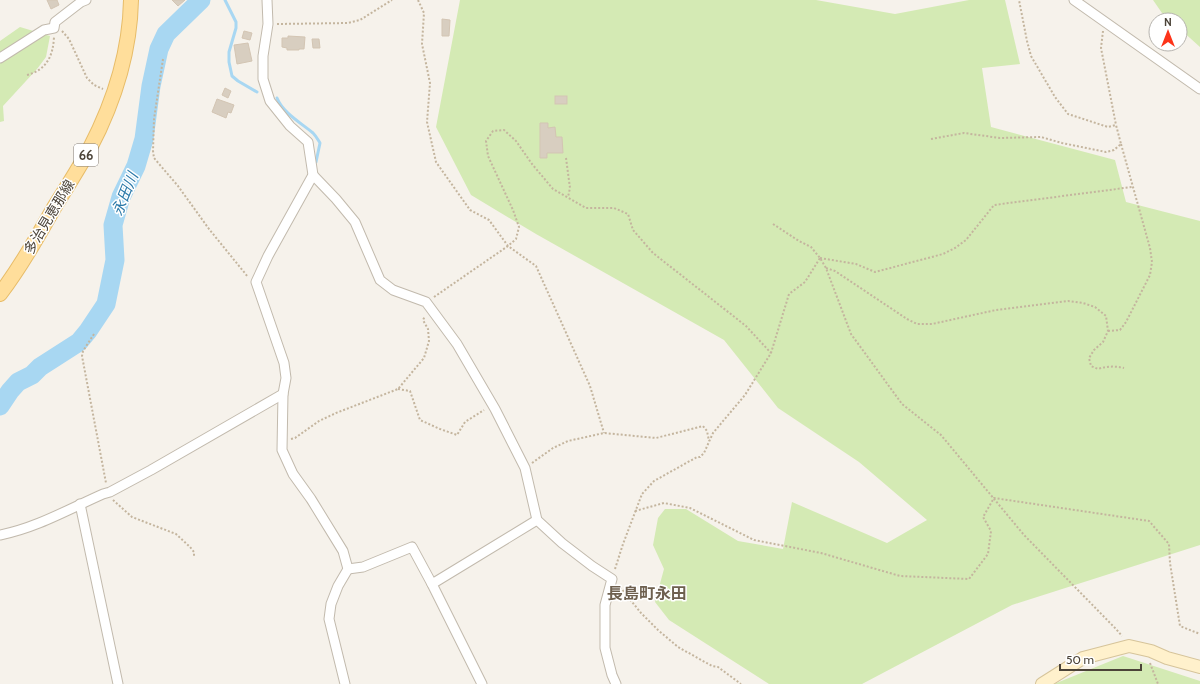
<svg xmlns="http://www.w3.org/2000/svg" width="1200" height="684" viewBox="0 0 1200 684" font-family="Cabin,'Noto Sans JP',sans-serif">
<rect width="100%" height="100%" fill="#f6f2eb"/>
<!-- green -->
<g fill="#d4eab4">
<polygon points="460,0 816,0 895,14 969,0 1005,0 1020,64 982,68 991,127 1115,160 1126,202 1200,221 1200,545 1012,605 862,684 769,684 669,620 655,602 664,569 653,545 658,518 665,509 686,509 738,541 783,549 792,502 887,543 927,520 859,462 778,408 724,340 536,234 471,195 436,127"/>
<polygon points="1153,0 1200,0 1200,47 1180,29 1180,20 1170,20 1162,13"/>
<polygon points="20,27 50,36 46,57 37,69 3,106 4,121 0,122 0,41"/>
<polygon points="1123,656 1200,681 1200,684 1054,684"/>
</g>
<g fill="none" stroke-linecap="round" stroke-linejoin="round">
<!-- stream -->
<g stroke="#a8d7f2" stroke-width="3">
<polyline points="225,0 236,22 236,28 229,52 229,62 232,76 238,81 257,92"/>
<path d="M277,98C283,113 301,123 313,133C316,136 318,140 320,143L316,162"/>
</g>
<!-- river -->
<polyline stroke="#a8d7f2" stroke-width="19" points="0,406 10,391 18,382 32,375 40,367 79,342 88,331 106,304 115,260 113,225 121,197 136,166 144,139 151,86 159,49 166,34 201,0"/>
</g>
<!-- building -->
<g fill="#d8cec0" stroke="#d3c5b3">
<polygon points="47,0 57,0 59,5 51,9"/>
<polygon points="172,0 185,0 178,6"/>
<polygon points="442,19 450,20 449,36 442,36"/>
<polygon points="244,31 252,33 250,40 242,38"/>
<polygon points="288,36 305,37 304,49 299,49 299,50 287,50 287,48 282,47 282,38 288,38"/>
<polygon points="312,39 319,39 320,48 313,48"/>
<polygon points="248,43 252,61 237,64 234,45"/>
<polygon points="225,88 231,91 228,98 222,95"/>
<rect x="555" y="96" width="12" height="8"/>
<polygon points="217,99 234,105 231,113 228,112 226,118 212,112"/>
<polygon points="540,123 548,123 548,128 555,127 556,137 562,137 563,153 547,153 547,158 540,158"/>
</g>
<g fill="none" stroke-linecap="round" stroke-linejoin="round">
<!-- street casing -->
<g stroke="#c2baad" stroke-width="11">
<g id="street">
<polyline points="267,0 268,24 263,56 263,79 270,101 290,126 308,142 313,175 268,256 256,282 284,363 286,378 283,394 282,450 293,474 311,499 343,551 348,569 338,586 331,604 329,619 345,684"/>
<polyline points="1074,0 1200,89"/>
<polyline points="0,58 44,30 54,28 55,22 81,2 86,0"/>
<polyline points="313,175 336,199 355,222 380,280 393,290 426,302 457,344 495,409 525,468 537,520 562,543 592,566 612,579 605,605 605,648 612,675 616,684"/>
<polyline points="80,504 118,684"/>
<path d="M0,535C36,528 69,509 103,494L110,492L151,470L283,394"/>
<polyline points="348,569 363,567 412,547 432,584 482,684"/>
<polyline points="432,584 537,520"/>
</g>
</g>
<!-- secondary casing -->
<g stroke="#d6c49a" stroke-width="14">
<polyline id="secondary" points="1042,684 1083,658 1129,646 1151,651 1167,658 1200,667"/>
</g>
<!-- primary casing -->
<g stroke="#e7bc68" stroke-width="16">
<path id="primary" d="M0,294C21,266 38,236 55,206C67,187 79,168 90,148C114,102 130,52 131,0"/>
</g>
<!-- path -->
<g stroke="#c4b59e" stroke-width="2" stroke-dasharray="2 2" stroke-linecap="butt">
<polyline points="418,0 424,13 422,44 430,83 427,122 436,162 470,210 489,220 508,246 536,266 590,386 604,433"/>
<polyline points="277,24 348,23 360,20 392,0"/>
<polyline points="62,31 69,39 87,78 94,85 103,89"/>
<polyline points="1103,31 1101,48 1116,125"/>
<polyline points="163,59 154,119 153,151 154,158 178,186 209,229 248,277"/>
<path d="M27,75C46,70 53,57 54,37"/>
<polyline points="931,139 964,133 1000,138 1041,137 1062,143 1106,152 1114,150 1121,144 1116,125 1108,127 1068,114 1055,97 1031,56 1027,41 1019,0"/>
<polyline points="566,158 570,188 568,197"/>
<polyline points="773,224 799,241 811,247 820,258 826,268 851,334 902,404 941,435 1024,535 1116,629 1122,636"/>
<polyline points="820,258 856,264 875,272 943,254 955,248 966,240 994,205 1132,187"/>
<path d="M826,268L835,271L907,319L917,324H932L996,310L1068,301L1083,303L1095,307L1106,316L1108,331L1103,342L1094,350L1089,358L1091,366L1098,369C1107,366 1115,366 1124,368"/>
<polyline points="434,297 508,246 516,239 519,227 513,210 488,156 486,141 493,131 504,130 516,141 532,164 553,189 586,208 614,208 628,214 633,230 653,253 746,326 771,353"/>
<polyline points="1108,331 1120,330 1126,322 1150,275 1152,262 1150,248 1121,144"/>
<polyline points="94,334 83,351 82,356 106,483"/>
<polyline points="398,389 410,391 420,420 440,429 457,435 465,422 484,410"/>
<polyline points="291,439 295,438 319,421 336,413 398,389 424,358 429,341 428,329 423,320 425,316"/>
<polyline points="532,463 553,448 568,441 604,433 656,438 703,426 707,431 709,441"/>
<polyline points="113,500 132,517 176,534 190,547 194,552 194,556"/>
<polyline points="635,511 664,503 690,508 754,540 821,553 900,576 969,579 988,554 991,531 983,517 994,498 1149,521 1169,544 1170,563 1180,626 1200,634"/>
<polyline points="615,569 623,544 642,494 654,481 697,457 700,457 704,453 713,433 745,395 771,353 789,294 805,282 820,258"/>
<polyline points="620,587 641,613 658,630 678,647 712,666 718,667 741,684"/>
<polyline points="1150,663 1158,684"/>
</g>
<!-- street -->
<use href="#street" stroke="#fff" stroke-width="9"/>
<!-- secondary -->
<use href="#secondary" stroke="#fff1cc" stroke-width="12"/>
<!-- primary -->
<use href="#primary" stroke="#ffde9b" stroke-width="14"/>
</g>
<g text-anchor="middle" stroke-width="3" stroke-linejoin="round" paint-order="stroke">
<!-- shield labels -->
<rect fill="#fff" stroke="#817b74" stroke-width="1" x="74" y="144" width="24" height="22" rx="3"/>
<g font-size="13" font-weight="bold" fill="#4b4338">
<text x="86" y="160">66</text>
</g>
<!-- street labels -->
<g font-size="14" fill="#4b4338" stroke="#fff">
<text transform="translate(49 217) rotate(-59)" y="5">多治見恵那線</text>
</g>
<!-- water labels -->
<g font-size="15" font-style="italic" fill="#2b79a9" stroke="#fff">
<text transform="translate(125 194) rotate(-68)" y="5">永田川</text>
</g>
<!-- quarter labels -->
<g font-size="16" font-weight="bold" fill="#6e604f" stroke="#fff">
<text x="647" y="599">長島町永田</text>
</g>
</g>
<!-- north arrow -->
<g transform="translate(1168 32)"><circle r="19" fill="#ffffff" stroke="#b7b4af"/>
<path d="M0-3L7 15L0 10L-7 15Z" fill="#fd341a"/>
<text y="-6" font-size="11" font-weight="bold" text-anchor="middle" fill="#4b4338">N</text>
</g>
<!-- scale -->
<path d="M1060 664v6h81v-6" fill="none" stroke="#4b4338" stroke-width="2"/>
<text x="1066" y="664" font-size="12" fill="#4b4338" stroke="#ffffff" stroke-width="3" paint-order="stroke">50 m</text>
</svg>
